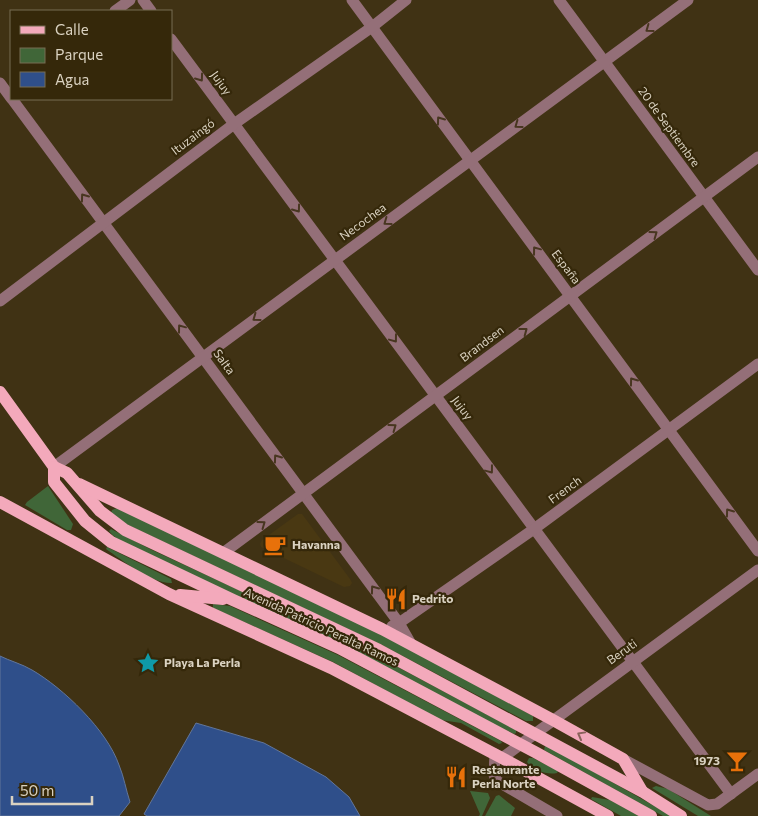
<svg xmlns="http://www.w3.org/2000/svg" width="758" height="816" viewBox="0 0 758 816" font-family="Commissioner,sans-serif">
<rect width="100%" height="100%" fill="#403214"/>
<!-- built -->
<polygon fill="#493812" points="298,514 302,514 350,579 352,583 350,586 344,587 261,547 260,544 262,540"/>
<!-- green -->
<g fill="#406638">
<polygon points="48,486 73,524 71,530 67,530 25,505 27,502"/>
<polygon points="117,508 384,635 533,716 533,721 526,721 382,645 128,525 111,513 112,510"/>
<path d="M111,529L152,550L343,638L516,730V733L514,734L149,555C137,549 117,542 109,531Z"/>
<path d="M107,547L171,579L172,583C152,584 122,560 106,549Z"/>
<polygon points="213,604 230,606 338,655 501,741 502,743 499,744 461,723 441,720 333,662 213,608"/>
<polygon points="545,746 548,746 672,816 663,816 544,750"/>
<path d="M529,758H533L558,771L557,773C547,775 534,771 527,762Z"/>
<polygon points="656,786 668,789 711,816 698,816 652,788"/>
<polygon points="470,791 488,793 490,798 482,816 479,816 480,814"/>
<polygon points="499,795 515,808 511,816 485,816 496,796"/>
<polygon points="592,797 610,800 639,816 621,816 591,799"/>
</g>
<!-- water -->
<g fill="#2f4f8a" stroke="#62769a">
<path d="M0,656C10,661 22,664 32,670C63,688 107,730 119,765C124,777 126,790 130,802L119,816H0Z"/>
<polygon points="196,723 264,743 326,777 349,797 360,816 147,816 144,814"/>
</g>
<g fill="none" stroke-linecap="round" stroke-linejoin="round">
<!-- minor -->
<g stroke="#946f78" stroke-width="11">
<polyline points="143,0 151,11"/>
<polyline points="352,0 758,551"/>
<polyline points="559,0 758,270"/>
<polyline points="115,11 130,0"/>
<polyline points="171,39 731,794"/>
<polyline points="0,83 11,98"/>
<polyline points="12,99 399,623 411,644"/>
<polyline points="0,301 234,124 372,27 406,0"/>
<polyline points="54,467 688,0"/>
<polyline points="223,553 758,157"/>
<polyline points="392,626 399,623 534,529 758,364"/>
<polyline points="495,754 494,775 497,781 557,816"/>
<polyline points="502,758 758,570"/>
<polyline points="623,759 708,805 717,804 758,774"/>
</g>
<!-- major -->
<g stroke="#f3a9bb" stroke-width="12">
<polyline points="0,392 54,467"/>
<polyline points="54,467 67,473 100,511 125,530 379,650 643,792 681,816"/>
<polyline points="54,467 54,482 85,521 111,542 233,600 339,648 535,752 651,816"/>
<polyline points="79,484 382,629 553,720 623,759 642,791"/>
<polyline points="0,502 169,594 331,668 502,758 608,816"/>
<polyline points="180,595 223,599"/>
</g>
</g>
<!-- one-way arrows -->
<defs><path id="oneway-chevron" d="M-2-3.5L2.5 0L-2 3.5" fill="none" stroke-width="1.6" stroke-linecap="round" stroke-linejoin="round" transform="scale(1.25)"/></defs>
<g stroke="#483620">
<use href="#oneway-chevron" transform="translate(649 29) rotate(144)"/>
<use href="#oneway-chevron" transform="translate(200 78) rotate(54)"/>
<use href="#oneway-chevron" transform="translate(440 120) rotate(-126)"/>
<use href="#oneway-chevron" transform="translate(518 125) rotate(144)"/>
<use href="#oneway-chevron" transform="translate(84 197) rotate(-126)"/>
<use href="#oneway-chevron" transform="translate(297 209) rotate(54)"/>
<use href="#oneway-chevron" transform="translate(387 222) rotate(144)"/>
<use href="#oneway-chevron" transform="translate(654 234) rotate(-36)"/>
<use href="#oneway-chevron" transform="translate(536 250) rotate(-127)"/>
<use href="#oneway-chevron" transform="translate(256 318) rotate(144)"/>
<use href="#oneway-chevron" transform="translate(181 328) rotate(-127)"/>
<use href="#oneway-chevron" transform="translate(524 331) rotate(-37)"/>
<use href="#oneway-chevron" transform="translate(394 339) rotate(53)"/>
<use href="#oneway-chevron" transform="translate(633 381) rotate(-126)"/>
<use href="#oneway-chevron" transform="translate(393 427) rotate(-36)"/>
<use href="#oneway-chevron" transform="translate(277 458) rotate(-126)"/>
<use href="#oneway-chevron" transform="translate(490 470) rotate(53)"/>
<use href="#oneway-chevron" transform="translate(729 512) rotate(-126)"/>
<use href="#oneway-chevron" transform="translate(262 524) rotate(-36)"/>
<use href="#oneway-chevron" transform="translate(374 589) rotate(-126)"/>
</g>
<use stroke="#8a625a" href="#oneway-chevron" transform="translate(581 735) rotate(-151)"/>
<!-- icons -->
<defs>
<g id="cafe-bare" transform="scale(1.725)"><path d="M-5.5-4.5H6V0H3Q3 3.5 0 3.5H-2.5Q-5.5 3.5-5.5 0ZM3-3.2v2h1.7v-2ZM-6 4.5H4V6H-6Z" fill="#e8710a" stroke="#35280a" stroke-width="2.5" paint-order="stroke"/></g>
<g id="restaurant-bare" transform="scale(1.725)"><path d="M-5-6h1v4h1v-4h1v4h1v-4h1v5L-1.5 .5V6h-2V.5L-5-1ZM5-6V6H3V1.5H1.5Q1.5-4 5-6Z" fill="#e8710a" stroke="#35280a" stroke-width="2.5" paint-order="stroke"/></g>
<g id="sight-bare" transform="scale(1.725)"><path d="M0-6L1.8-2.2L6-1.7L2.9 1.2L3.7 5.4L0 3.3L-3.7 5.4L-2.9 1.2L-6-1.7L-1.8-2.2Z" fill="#0f9aa8" stroke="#35280a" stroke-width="2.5" paint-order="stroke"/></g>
<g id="bar-bare" transform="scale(1.725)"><path d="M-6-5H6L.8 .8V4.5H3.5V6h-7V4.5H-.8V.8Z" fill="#e8710a" stroke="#35280a" stroke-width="2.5" paint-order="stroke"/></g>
</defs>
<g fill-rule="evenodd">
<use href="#cafe-bare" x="275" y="545"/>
<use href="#restaurant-bare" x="396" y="599"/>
<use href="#sight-bare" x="148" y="663"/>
<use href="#bar-bare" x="737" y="761"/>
<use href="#restaurant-bare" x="456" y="777"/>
</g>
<g text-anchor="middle" stroke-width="4.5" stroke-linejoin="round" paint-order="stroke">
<!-- street labels -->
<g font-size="12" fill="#dad2c1" stroke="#35280a">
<text transform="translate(221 83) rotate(54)" y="4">Jujuy</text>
<text transform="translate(669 127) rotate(54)" y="4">20 de Septiembre</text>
<text transform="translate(193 137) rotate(-37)" y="4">Ituzaingó</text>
<text transform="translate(363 222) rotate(-36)" y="4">Necochea</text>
<text transform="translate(566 267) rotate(53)" y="4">España</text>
<text transform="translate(482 344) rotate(-37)" y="4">Brandsen</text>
<text transform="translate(224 362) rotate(54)" y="4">Salta</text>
<text transform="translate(462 408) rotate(53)" y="4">Jujuy</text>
<text transform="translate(565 490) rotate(-36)" y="4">French</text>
<text transform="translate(321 627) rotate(25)" y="4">Avenida Patricio Peralta Ramos</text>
<text transform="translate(622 652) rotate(-36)" y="4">Beruti</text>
</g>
<!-- poi labels -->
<g font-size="12" font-weight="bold" fill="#dad2c1" stroke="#35280a" text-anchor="start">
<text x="292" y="549">Havanna</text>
<text x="412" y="603">Pedrito</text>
<text x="164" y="667">Playa La Perla</text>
<text x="720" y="765" text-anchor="end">1973</text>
<text x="472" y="774">Restaurante<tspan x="472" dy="14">Perla Norte</tspan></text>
</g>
</g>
<!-- legend -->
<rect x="10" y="10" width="162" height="90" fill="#35280a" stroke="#776c53"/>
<rect x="20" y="26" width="25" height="8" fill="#f3a9bb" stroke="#776c53"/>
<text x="55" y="35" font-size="15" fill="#dad2c1">Calle</text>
<rect x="20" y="48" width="25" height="15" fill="#406638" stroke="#776c53"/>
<text x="55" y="60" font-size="15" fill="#dad2c1">Parque</text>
<rect x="20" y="72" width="25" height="15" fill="#2f4f8a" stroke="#776c53"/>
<text x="55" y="85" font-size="15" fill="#dad2c1">Agua</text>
<!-- scale -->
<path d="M12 796v8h80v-8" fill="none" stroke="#dad2c1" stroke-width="2.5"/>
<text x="20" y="796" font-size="15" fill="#dad2c1" stroke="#35280a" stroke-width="4" paint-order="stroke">50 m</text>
</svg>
